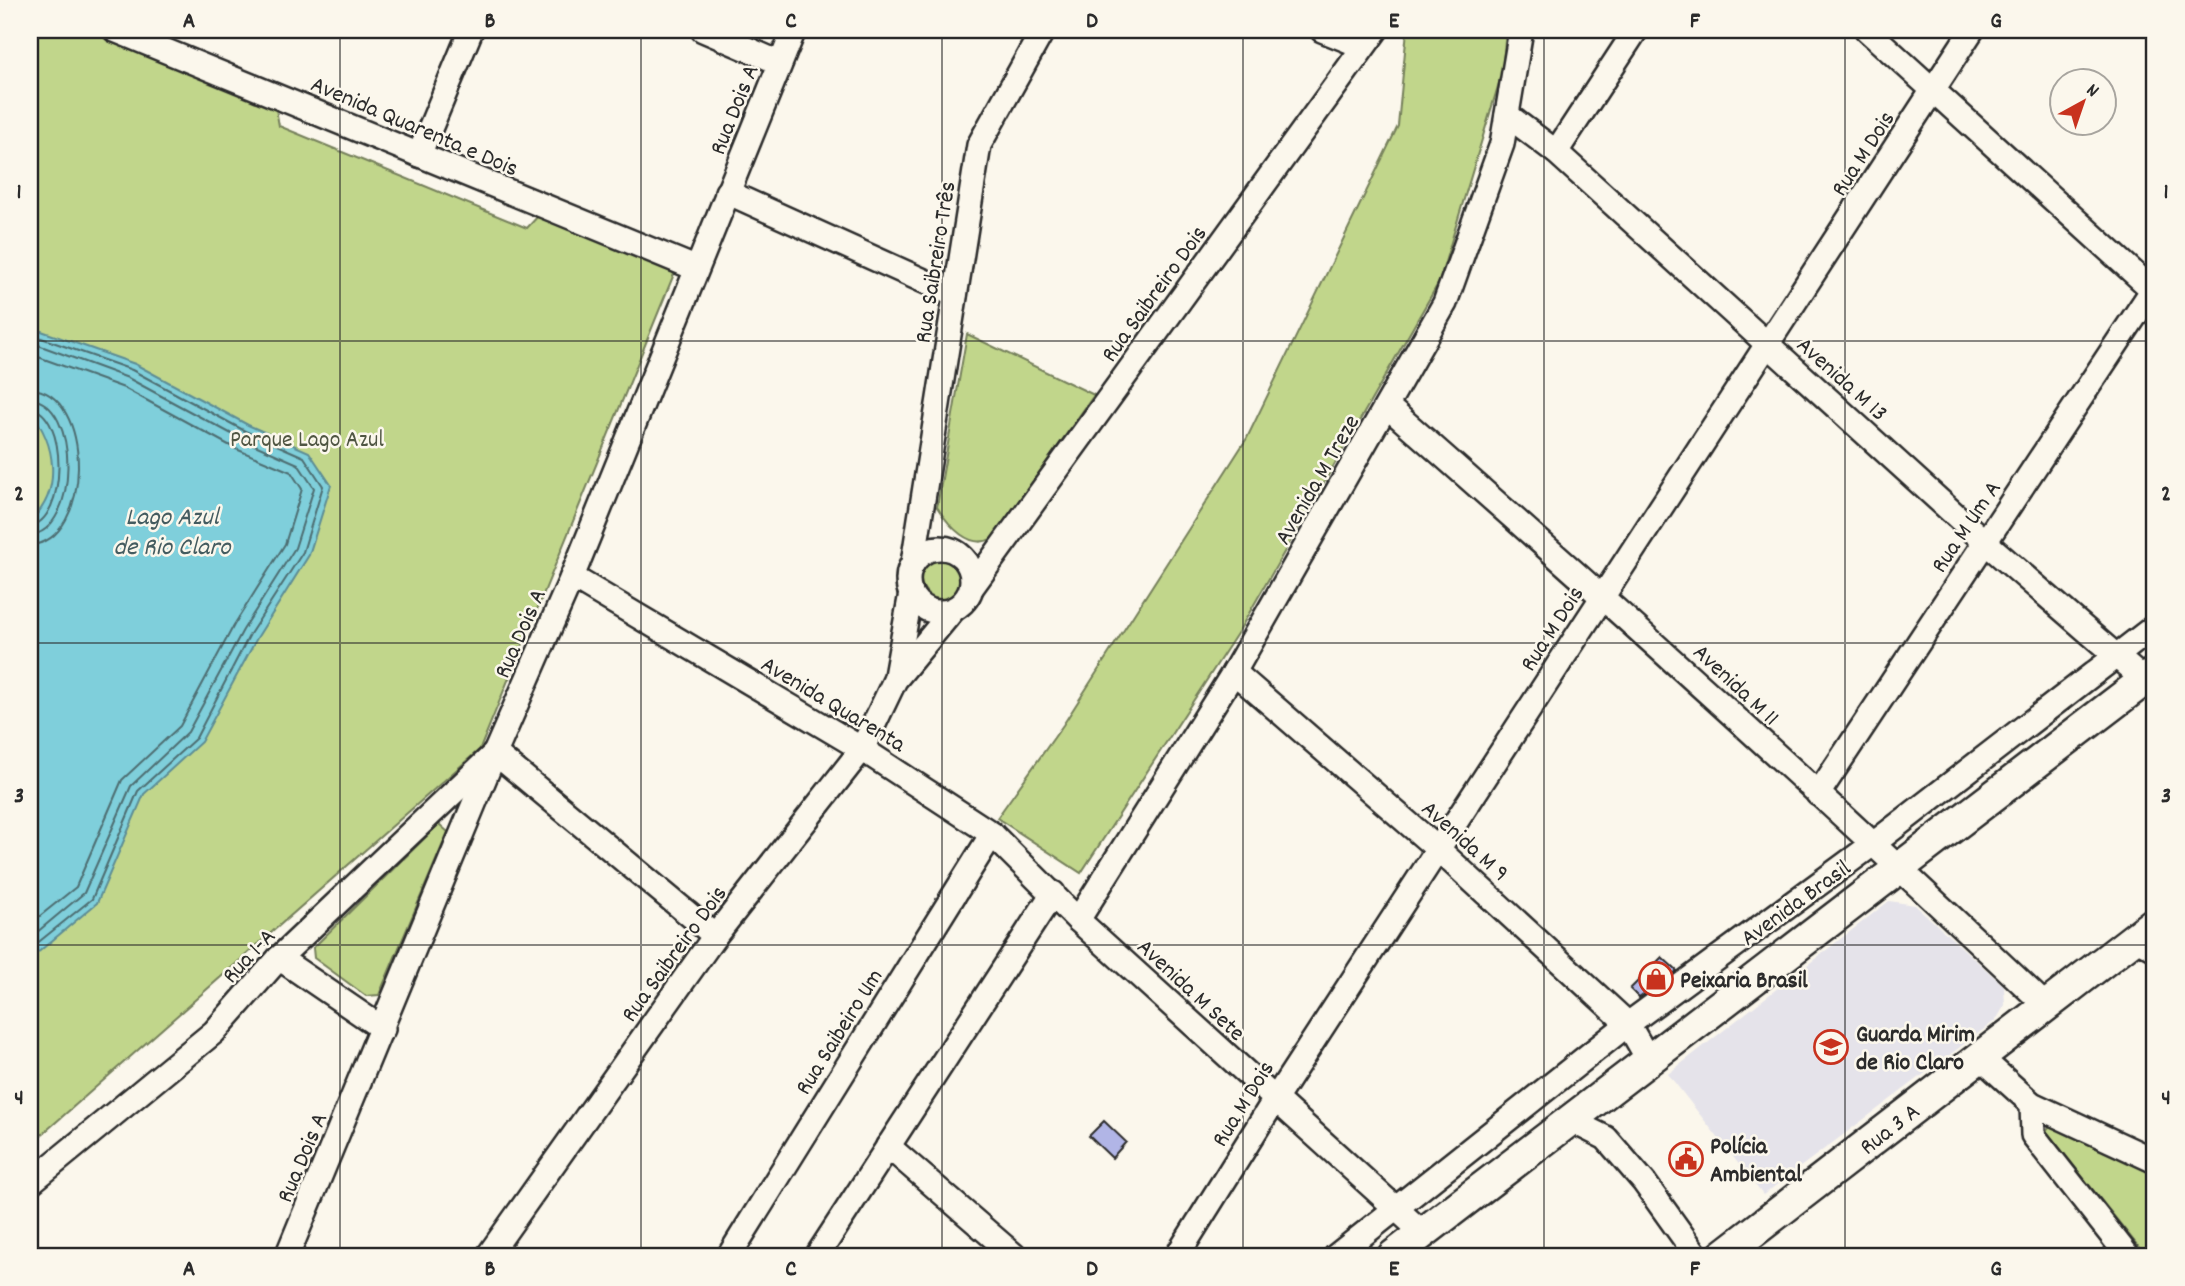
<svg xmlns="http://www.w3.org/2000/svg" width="2185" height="1286" viewBox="0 0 2185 1286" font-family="Dekko,sans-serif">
<rect width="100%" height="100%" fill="#fbf7ec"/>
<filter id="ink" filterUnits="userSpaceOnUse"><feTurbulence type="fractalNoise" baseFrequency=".0143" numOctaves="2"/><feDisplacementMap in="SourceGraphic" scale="14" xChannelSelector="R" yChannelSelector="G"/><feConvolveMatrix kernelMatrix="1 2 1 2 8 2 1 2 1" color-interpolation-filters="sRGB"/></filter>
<g filter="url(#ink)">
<!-- built -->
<polygon fill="#e5e3ea" points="1889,901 1915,905 2004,986 2005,1005 1996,1020 1763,1195 1668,1074"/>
<!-- green -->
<g fill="#c1d68b" stroke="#76805b" stroke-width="2">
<polygon points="30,30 96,30 275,103 279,126 527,228 540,214 674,267 674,274 480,749 30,1145"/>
<polygon points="1407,30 1506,30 1502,73 1439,282 1240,629 1081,873 997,818 1063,725 1247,438 1398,126"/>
<path d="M967,334L1094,395L993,538C970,551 949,526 937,507Z"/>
<circle cx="942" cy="578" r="21"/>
<polygon points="439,824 448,832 379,995 366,996 314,958 313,948"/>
<polygon points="2054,1120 2155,1171 2155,1256 2146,1256 2046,1131"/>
</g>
<!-- water -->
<path fill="#7fcfdb" stroke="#5d8d95" stroke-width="2" d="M30,327L135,364L248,425L309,452L331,485L309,555L257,638L201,742L144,794L97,903L30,959V521C63,492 56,442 30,412Z"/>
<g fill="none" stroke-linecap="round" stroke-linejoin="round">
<!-- shore -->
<g stroke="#4d6d71" stroke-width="2">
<polyline points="30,334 132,370 245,431 304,457 323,486 303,552 250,634 196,738 138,791 92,899 30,949"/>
<polyline points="30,342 128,378 241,439 298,464 314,488 295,548 243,630 188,732 131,786 84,893 30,938"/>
<polyline points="30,354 124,388 236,449 291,472 302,489 285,544 234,625 180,726 122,780 76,887 30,924"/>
<path d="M30,389C95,391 93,543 30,545"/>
<path d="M30,399C81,402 79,532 30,535"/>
<path d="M30,408C69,413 67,521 30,526"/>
</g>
</g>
<!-- building -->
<g fill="#b1b5e6" stroke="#2b2b2b" stroke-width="2">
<polygon points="1662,957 1677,971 1639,998 1630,989"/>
<polygon points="1104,1121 1126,1142 1112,1158 1089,1136"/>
</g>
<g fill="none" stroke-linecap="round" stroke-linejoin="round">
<!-- minor casing -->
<g stroke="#2b2b2b" stroke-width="28">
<g id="minor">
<polyline points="115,30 695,268"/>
<polyline points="703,30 780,63"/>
<polyline points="1322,30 1362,46"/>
<polyline points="1867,30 2155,292"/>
<polyline points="1507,115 1556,152 1985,542 2145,681"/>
<polyline points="1556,152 1636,30"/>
<polyline points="419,155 471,30"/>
<polyline points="727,192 955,295"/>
<path d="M1388,407C1611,603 1831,802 2046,1006"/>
<circle cx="940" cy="580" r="32"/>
<polyline points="913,563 979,145 1043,30"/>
<polyline points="572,577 862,749 992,834 1078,920 1423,1233"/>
<polyline points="972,587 1376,30"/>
<polyline points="1234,672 1439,850 1628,1024 1648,1059"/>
<polyline points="896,676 911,593"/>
<polyline points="1818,794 2155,286"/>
<polyline points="1078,920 1234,672 1445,303 1502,144 1521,30"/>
<polyline points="2135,938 2155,949"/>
<polyline points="279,958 383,1029"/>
<polyline points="1980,1057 2032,1104 2155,1161"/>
<polyline points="2032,1104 2033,1135 2128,1256"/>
<polyline points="1570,1120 1606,1138 1644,1182 1697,1256"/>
<polyline points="888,1146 1015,1256"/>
<polyline points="30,1183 214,1032 279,958 495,753 715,936"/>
<polyline points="287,1256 495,753 572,577 794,30"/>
<polyline points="488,1256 715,936 862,749 895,680 953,610"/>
<polyline points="729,1256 992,834"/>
<polyline points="817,1256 1053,893"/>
<polyline points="1177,1256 1274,1101 1972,30"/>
<polyline points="1336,1256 1628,1024 1873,844 2155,626"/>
</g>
</g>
<!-- major casing -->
<g stroke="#2b2b2b" stroke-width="35">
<g id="major">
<polyline points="1393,1256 2155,672"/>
<polyline points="1722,1256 2155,922"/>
</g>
</g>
<!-- minor -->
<use href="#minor" stroke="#fbf7ec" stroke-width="23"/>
<!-- major -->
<use href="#major" stroke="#fbf7ec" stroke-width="30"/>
</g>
</g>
<!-- grid -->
<path fill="none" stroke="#2b2b2b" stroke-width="2" stroke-opacity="0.55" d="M340,30V1256M641,30V1256M942,30V1256M1243,30V1256M1544,30V1256M1845,30V1256M30,341H2155M30,643H2155M30,945H2155"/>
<!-- icons -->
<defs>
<g id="shop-ring" transform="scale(1.75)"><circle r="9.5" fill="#fbf7ec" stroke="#c8321e" stroke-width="1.5"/><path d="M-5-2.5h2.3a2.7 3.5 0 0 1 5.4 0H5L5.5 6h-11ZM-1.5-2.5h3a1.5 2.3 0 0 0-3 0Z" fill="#c8321e"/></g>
<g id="university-ring" transform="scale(1.75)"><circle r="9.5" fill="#fbf7ec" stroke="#c8321e" stroke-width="1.5"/><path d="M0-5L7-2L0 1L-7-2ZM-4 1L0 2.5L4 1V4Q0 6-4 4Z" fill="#c8321e"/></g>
<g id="civic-ring" transform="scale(1.75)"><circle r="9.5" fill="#fbf7ec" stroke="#c8321e" stroke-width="1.5"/><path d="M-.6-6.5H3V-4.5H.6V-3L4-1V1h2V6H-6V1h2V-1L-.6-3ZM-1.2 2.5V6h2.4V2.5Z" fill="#c8321e"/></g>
</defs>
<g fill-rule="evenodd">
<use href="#shop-ring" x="1656" y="979"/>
<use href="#university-ring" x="1831" y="1047"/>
<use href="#civic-ring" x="1686" y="1159"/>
</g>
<g text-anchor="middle" stroke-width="5" stroke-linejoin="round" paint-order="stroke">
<!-- street labels -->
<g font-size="24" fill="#2b2b2b" stroke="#fbf7ec">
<text transform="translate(733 109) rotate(-68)" y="8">Rua Dois A</text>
<text transform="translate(415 125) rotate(23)" y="8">Avenida Quarenta e Dois</text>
<text transform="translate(1862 153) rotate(-57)" y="8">Rua M Dois</text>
<text transform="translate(934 262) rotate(-81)" y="8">Rua Saibreiro Três</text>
<text transform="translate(1153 293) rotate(-54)" y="8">Rua Saibreiro Dois</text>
<text transform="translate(1843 378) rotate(42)" y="8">Avenida M 13</text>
<text transform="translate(1316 479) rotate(-60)" y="8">Avenida M Treze</text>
<text transform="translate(1965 526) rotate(-56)" y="8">Rua M Um A</text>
<text transform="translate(1551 628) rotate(-57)" y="8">Rua M Dois</text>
<text transform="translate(519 633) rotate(-66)" y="8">Rua Dois A</text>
<text transform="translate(1737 684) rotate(43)" y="8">Avenida M 11</text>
<text transform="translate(834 703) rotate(31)" y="8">Avenida Quarenta</text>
<text transform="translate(1466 840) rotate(42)" y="8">Avenida M 9</text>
<text transform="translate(1795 902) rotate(-36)" y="8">Avenida Brasil</text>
<text transform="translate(673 953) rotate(-54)" y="8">Rua Saibreiro Dois</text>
<text transform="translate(248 955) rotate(-47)" y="8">Rua 1-A</text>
<text transform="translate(1192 989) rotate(43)" y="8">Avenida M Sete</text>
<text transform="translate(838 1031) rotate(-58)" y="8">Rua Saibeiro Um</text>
<text transform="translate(1242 1103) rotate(-58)" y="8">Rua M Dois</text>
<text transform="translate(1889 1128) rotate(-38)" y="8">Rua 3 A</text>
<text transform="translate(301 1157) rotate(-67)" y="8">Rua Dois A</text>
</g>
<!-- park labels -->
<g font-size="24" fill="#505643" stroke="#fbf7ec">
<text x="307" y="446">Parque Lago Azul</text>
</g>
<!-- poi labels -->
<g font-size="24" font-weight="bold" fill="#2b2b2b" stroke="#fbf7ec" text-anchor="start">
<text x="1680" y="987">Peixaria Brasil</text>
<text x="1856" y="1041">Guarda Mirim<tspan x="1856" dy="28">de Rio Claro</tspan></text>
<text x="1710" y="1153">Polícia<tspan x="1710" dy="28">Ambiental</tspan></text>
</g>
<!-- water labels -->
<g font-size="26" font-style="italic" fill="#445c60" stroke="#fbf7ec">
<text x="172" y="524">Lago Azul<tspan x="172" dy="30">de Rio Claro</tspan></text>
</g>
</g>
<!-- margin -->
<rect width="2185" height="1286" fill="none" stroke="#fbf7ec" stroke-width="77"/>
<!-- north arrow -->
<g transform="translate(2083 102) rotate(40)"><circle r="33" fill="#fbf7ec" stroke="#a8a59f" stroke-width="2"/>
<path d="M0-5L12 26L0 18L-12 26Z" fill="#c8321e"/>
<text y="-10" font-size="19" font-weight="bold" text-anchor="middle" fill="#2b2b2b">N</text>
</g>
<rect x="38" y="38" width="2108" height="1210" fill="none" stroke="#2b2b2b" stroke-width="2.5"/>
<g font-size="23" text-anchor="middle" font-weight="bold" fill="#2b2b2b">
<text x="189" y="27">A</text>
<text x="490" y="27">B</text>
<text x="791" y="27">C</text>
<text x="1092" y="27">D</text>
<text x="1394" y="27">E</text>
<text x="1695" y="27">F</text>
<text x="1996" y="27">G</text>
<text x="19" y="198">1</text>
<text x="2166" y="198">1</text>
<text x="19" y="500">2</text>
<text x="2166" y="500">2</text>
<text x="19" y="802">3</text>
<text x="2166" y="802">3</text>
<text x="19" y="1104">4</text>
<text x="2166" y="1104">4</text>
<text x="189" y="1275">A</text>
<text x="490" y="1275">B</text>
<text x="791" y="1275">C</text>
<text x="1092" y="1275">D</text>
<text x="1394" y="1275">E</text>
<text x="1695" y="1275">F</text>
<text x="1996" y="1275">G</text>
</g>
</svg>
